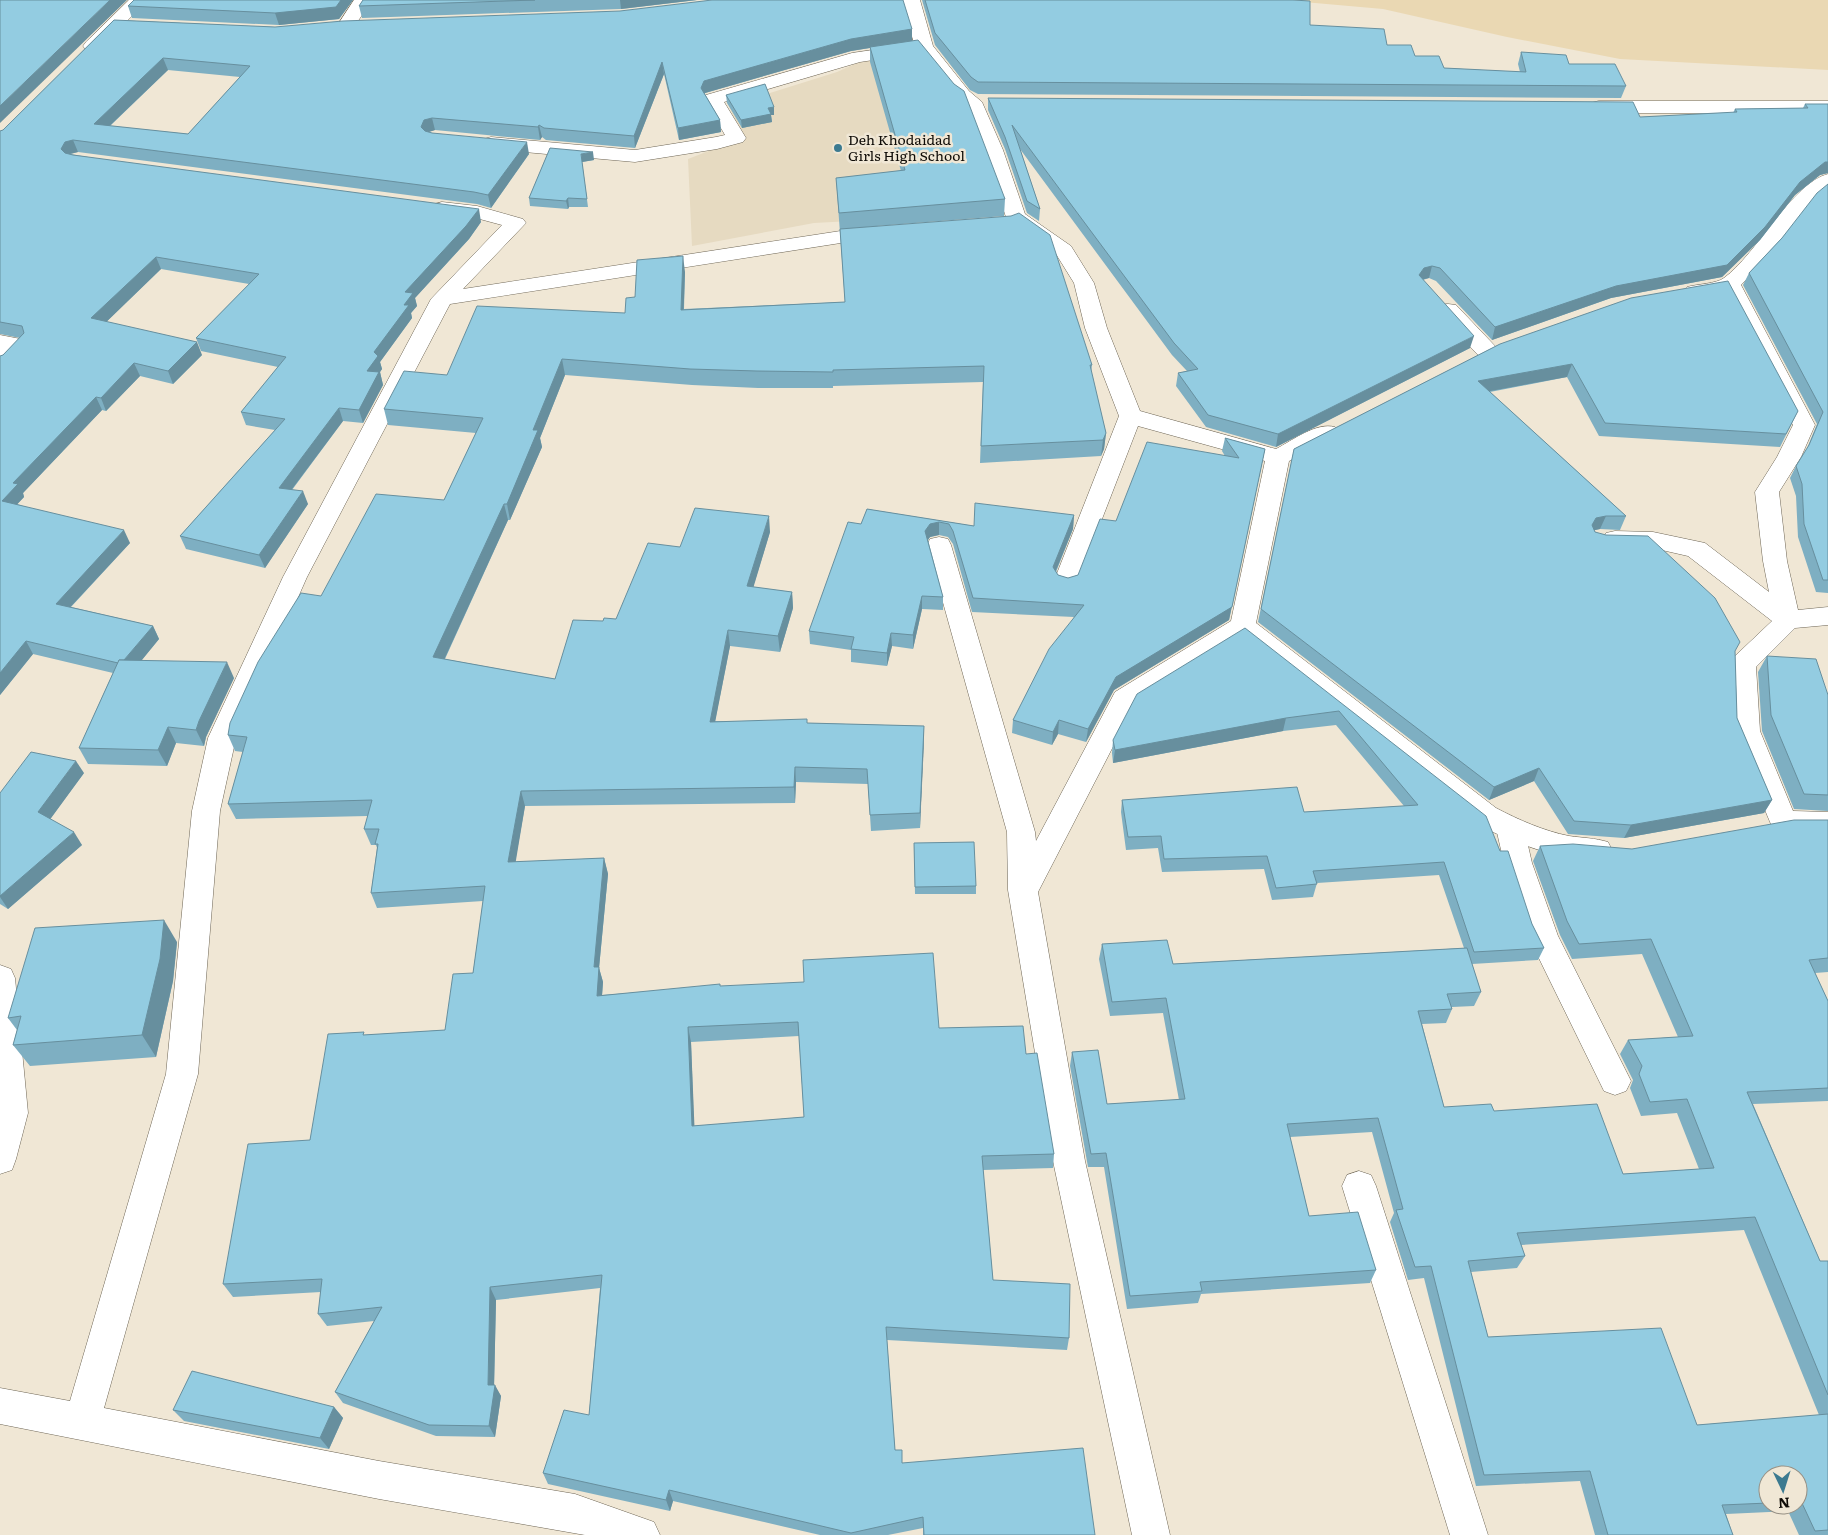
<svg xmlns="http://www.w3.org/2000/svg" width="1828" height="1535" viewBox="0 0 1828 1535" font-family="Literata,serif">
<rect width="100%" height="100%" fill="#f0e7d5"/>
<!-- built -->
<polygon fill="#e6dac1" points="891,56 983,214 814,223 692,246 688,159 742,138 727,101 760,96 837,72 866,59"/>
<!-- green -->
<polygon fill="#ead8b3" points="1281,0 1828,0 1828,70 1620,59 1507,37 1383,9"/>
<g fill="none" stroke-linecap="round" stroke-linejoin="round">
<!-- service casing -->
<g stroke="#6e6656" stroke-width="1">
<g id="service">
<polygon points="1510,817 1520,820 1524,828 1532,863 1558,936 1631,1081 1626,1091 1615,1095 1604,1091 1528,936 1504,863 1496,828 1500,820"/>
<polygon points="1359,1171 1371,1175 1376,1186 1488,1535 1450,1535 1342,1186 1347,1175"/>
</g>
</g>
<!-- minor casing -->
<g stroke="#6e6656" stroke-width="1">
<g id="minor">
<polygon points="129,0 148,0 98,50 92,51 86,50 83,46 86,42"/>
<polygon points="354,0 372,0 352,30 346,31 340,30 337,26"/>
<path d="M902,0H920L933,46L969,91L982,102L1003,150L1025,214L1071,246L1094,283L1107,328L1140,411L1276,449C1293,440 1316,422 1335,427L1338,432L1335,437L1289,461L1256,623L1496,808C1519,820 1544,831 1569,836C1583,838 1595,838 1608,842L1612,850L1608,858C1576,869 1506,839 1476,824L1242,639L1134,706L1038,892L1085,1161L1170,1535H1132L1053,1161L1008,890L1007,832L927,545L930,539L939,537L948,539L951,545L1035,832L1036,841L1115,692L1231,621L1265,461L1138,426L1078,581L1075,587L1066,590L1057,587L1054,581L1119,416L1085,328L1074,283L1056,254L1009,221L1006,217L983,150L965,105L955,99L915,47Z"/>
<polygon points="907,45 913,46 916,50 913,54 860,62 724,102 746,138 743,142 717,149 635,162 491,149 484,147 481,143 484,139 491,137 635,150 716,137 725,135 704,99 706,95 852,53"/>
<polygon points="1599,101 1828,101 1828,113 1599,113 1592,111 1590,107 1592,103"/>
<path d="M1828,174V190L1810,204L1775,249L1741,285L1815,425L1801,457L1779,492L1787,561L1798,610L1828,607V625L1795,628L1756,667L1760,731L1793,811L1828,812V834L1784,833L1774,830L1770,822L1732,731L1730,664L1734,657L1772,621L1688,556L1653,548L1615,547L1606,545L1603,539L1606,533L1615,531L1653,532L1705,543L1769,592L1763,561L1755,492L1777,457L1793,425L1723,292L1694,297L1687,295L1683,291L1687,287C1697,284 1716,284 1724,278C1757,254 1792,183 1828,174Z"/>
<polygon points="442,202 477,206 523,219 526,223 463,289 847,230 878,228 885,230 888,234 885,238 847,242 450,304 307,577 236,738 220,811 198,1074 104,1408 379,1461 575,1494 654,1522 660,1535 585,1535 379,1499 0,1424 0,1388 70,1401 166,1074 192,811 208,738 283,577 431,299 502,225 476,218 435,212 432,208 435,204"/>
<polygon points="1448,304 1456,305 1495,346 1498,351 1495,356 1487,358 1479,356 1440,315 1437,310 1440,305"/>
<polygon points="0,335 26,340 29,345 8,367 0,369"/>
<polygon points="0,965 11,969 15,978 28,1113 16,1159 12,1170 0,1174"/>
</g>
</g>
<!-- service -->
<use href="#service" fill="#fff" fill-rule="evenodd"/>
<!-- minor -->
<use href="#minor" fill="#fff" fill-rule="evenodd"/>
</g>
<!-- wall -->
<g fill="#7eafc2" fill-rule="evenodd">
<polygon points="134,0 353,0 339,19 279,25 132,18 128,6"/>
<polygon points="363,0 697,0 621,9 362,18 359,6"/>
<polygon points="922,0 1293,0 1310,25 1387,45 1415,56 1444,68 1520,72 1518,64 1521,52 1569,64 1626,86 1621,98 978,94 970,90 935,45"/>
<path d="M114,20L275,27L912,29V40L1005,199L1004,216L877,226L1092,365L1091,373L1106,433L1104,449L1101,456L980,463L983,382L833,386V388H758L692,385L565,375L540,438L542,447L510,520H508L445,659L555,679L603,621L616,619L680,547L770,532L753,587L792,592L793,608L780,652L730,646L715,721L807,723L924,726L920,828L871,831L868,784L796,782L795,803L525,806L515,862L604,858L608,874L599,968L603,982L602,995L721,986L939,1028L1026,1054L1054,1154L1053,1168L983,1170L993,1280L1069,1338L1067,1350L887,1340L895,1450L902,1463L1095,1535H923V1528L888,1535H820L673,1501L670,1511L548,1484L543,1473L589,1415L600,1288L496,1300L494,1385L501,1396L495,1437L436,1436L343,1403L335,1392L374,1321L327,1326L318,1314L321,1292L233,1297L223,1284L310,1140L365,1035L445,1030L473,973L483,901L377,908L371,893L377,848L376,845H371L364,829L368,816L236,819L228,804L243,752L235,751L228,735L321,596L444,500L476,433L388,425L384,409L447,375L625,313L635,297L685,272L684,309L845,302L836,178L901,171L870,62V48L851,51L705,93V94L720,120L721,132L679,140L664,74L635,148L546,140L542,137L540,140L435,130L428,132L529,154L491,208L477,204L78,152L70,154L481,222L469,239L415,298L417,306L411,313L412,318L380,362L382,369L380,372L383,385L363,423L343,421L292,490L308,504L265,568L186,549L180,536L275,430L246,425L241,412L278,367L201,351L196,338L249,284L161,269L106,322L202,355L173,384L140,376L106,411L102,410L23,493L24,497L17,504L130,543L71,607L153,626L159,639L141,661L234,678L206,737L204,746L176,743L167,766L88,764L79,748L113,673L33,654L0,695V356L3,355L20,338L0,334V131L3,130ZM168,70L240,77L188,134L110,126ZM799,1036L804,1117L694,1126L691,1042Z"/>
<polygon points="726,95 774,107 774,115 771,115 772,122 742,128 727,103"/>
<polygon points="988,98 1640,117 1733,113 1735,109 1803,108 1805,104 1828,104 1828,173 1820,175 1795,195 1760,240 1722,277 1611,298 1492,340 1436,281 1429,278 1423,280 1470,348 1276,447 1206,427 1176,386 1178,373 1187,371 1172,355 1020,149 1040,209 1039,221 1027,213 1005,149 988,110"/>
<polygon points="550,148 594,160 582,162 588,207 569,207 568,209 530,206 529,198"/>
<polygon points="1828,184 1828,593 1816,592 1798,537 1796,496 1790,478 1796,466 1806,451 1817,424 1743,285 1749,273 1782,238"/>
<polygon points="1500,344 1798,411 1780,447 1599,436 1567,377 1490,392 1626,516 1620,530 1600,529 1594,530 1595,532 1735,651 1737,718 1772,800 1764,813 1624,838 1568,834 1534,781 1489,800 1258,622 1294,449"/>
<polygon points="1225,438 1265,449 1229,620 1114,690 1086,742 1058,734 1052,745 1012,733 1013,720 1074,617 972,612 953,544 948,537 939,535 930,537 928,540 943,597 943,610 922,609 913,649 892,646 887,666 851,662 851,650 810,644 809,631 861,524 867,509 974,526 1074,515 1073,529 1056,572 1058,575 1068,578 1078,575 1116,521 1225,456 1222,451"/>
<path d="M1245,628L1500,851L1532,924L1544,948L1538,960L1472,964L1481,992L1474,1006L1452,1007V1009L1446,1023L1422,1024L1444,1107L1494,1111L1623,1174L1699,1169L1677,1113L1641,1116L1630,1088L1633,1080L1620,1054L1628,1040L1678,1037L1642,954L1572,959L1560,935L1533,861L1540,846L1632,849L1828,820V972L1815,973L1828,1001V1101L1753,1104L1820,1261H1828V1535H1799L1788,1511L1726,1514L1733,1535H1595L1580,1481L1476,1486L1424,1278L1408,1280L1390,1222L1394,1213L1372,1132L1290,1137L1309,1216L1376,1270L1370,1283L1201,1294L1198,1303L1127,1309L1104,1167H1088L1070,1066L1072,1052L1107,1104L1179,1100L1163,1013L1110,1016L1099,959L1102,944L1173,964L1464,948L1439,875L1317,883L1313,897L1272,900L1264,869L1162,872L1158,848L1126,850L1121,812L1122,800L1304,812L1404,806L1336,725L1283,731L1113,763L1112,753L1113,740ZM1744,1230L1819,1415L1697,1425L1488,1337L1471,1272L1517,1268L1525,1256L1521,1245ZM1768,1475H1798V1505H1768Z"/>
<polygon points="1767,656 1828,695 1828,811 1794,809 1762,731 1758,672"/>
<polygon points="84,773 50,819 82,845 8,909 0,904 0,793"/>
<polygon points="914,843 976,886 976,894 915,894"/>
<polygon points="177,942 173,981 156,1057 30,1066 13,1045 17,1030 8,1018"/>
<polygon points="334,1407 343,1418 329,1449 184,1421 173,1410"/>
</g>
<!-- shaded-wall -->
<g fill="#678f9e">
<polygon points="110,0 127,0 0,123 0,106"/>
<polygon points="341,0 353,0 339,19 279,25 275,13"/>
<polygon points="620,0 697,0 621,9"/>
<polygon points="912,29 912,41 851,51 705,93 702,100 701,88 704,81 851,39"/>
<polygon points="163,58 168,70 99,136 94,124"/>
<polygon points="662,62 664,74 635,148 634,136"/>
<polygon points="774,107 774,115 771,115 772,122 742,128 741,120 768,108"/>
<polygon points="432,118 435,130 426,133 421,127 424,120"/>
<polygon points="720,120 721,132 679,140 678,128"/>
<polygon points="539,125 542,137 540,140 538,127"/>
<polygon points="73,140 78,152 70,154 66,161 61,149 65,142"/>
<polygon points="527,142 529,154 491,208 488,195"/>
<polygon points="593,152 594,160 582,162 588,207 581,154"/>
<polygon points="1825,162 1828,162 1828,173 1820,175 1795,195 1760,240 1722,277 1611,298 1492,340 1495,327 1800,182"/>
<polygon points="568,198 569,207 568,209 566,201"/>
<polygon points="479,209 481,222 469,239 415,298 417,306 411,313 412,318 380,362 382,369 380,372 383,385 363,423 359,410 367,371 374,352 405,292"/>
<polygon points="683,256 685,272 683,326 681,310"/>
<polygon points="156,257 161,269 97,331 91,318"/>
<polygon points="1432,266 1429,278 1420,280 1419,275 1424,268"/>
<polygon points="1474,336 1470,348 1276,447 1278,434"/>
<polygon points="197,342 202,355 173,384 168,371"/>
<polygon points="562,359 565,375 540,438 542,447 510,520 507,504 533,430"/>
<polygon points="134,363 140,376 106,411 101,398"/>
<polygon points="1572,364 1567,377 1474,394 1478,381"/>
<polygon points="96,397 102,410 23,493 24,497 9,513 2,501 13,483"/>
<polygon points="339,408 343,421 283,501 279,488"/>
<polygon points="1106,433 1104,449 1101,456 1103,440"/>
<polygon points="1265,449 1229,620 1114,690 1086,742 1088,729 1116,677"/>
<polygon points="303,491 308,504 265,568 259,555"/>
<polygon points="504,504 508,520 438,673 433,657"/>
<polygon points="1074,515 1073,529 1052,580 1053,567"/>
<polygon points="769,516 770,532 749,602 747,586"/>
<polygon points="1606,516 1600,529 1591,531 1592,525 1596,518"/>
<polygon points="939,522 939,535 930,537 925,544 925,531 930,524"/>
<polygon points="124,530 130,543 62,616 56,604"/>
<polygon points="792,592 793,608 780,652 778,636"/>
<polygon points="922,596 922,609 913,649 913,635"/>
<polygon points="153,626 159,639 128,677 121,664"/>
<polygon points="728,630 730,646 712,738 710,722"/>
<polygon points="891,633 892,646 887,666 887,653"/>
<polygon points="26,641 33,654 0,695 0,673"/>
<polygon points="227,662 234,678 206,737 204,746 196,730 199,721"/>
<polygon points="1286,718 1283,731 1113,763 1115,750"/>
<polygon points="1059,720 1058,734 1052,745 1053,732"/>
<polygon points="924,726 924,742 920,828 920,813"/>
<polygon points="168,727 176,743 167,766 158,750"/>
<polygon points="76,761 84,773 46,825 38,812"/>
<polygon points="795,767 796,782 795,803 794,787"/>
<polygon points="1539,768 1534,781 1489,800 1494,787"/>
<polygon points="521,791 525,806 513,878 508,862"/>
<polygon points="1772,800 1764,813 1624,838 1631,825"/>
<polygon points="74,832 82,845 8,909 0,897 0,896"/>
<polygon points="604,858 608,874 599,968 603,982 601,1010 597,996 594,967"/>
<polygon points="164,920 177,942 173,981 156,1057 142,1035"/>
<polygon points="688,1027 691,1042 695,1140 692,1126"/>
<polygon points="490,1287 496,1300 494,1389 495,1385 501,1396 495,1437 489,1426 488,1385"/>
<polygon points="334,1407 343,1418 329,1449 320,1438"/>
<polygon points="669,1490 673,1501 670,1511 666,1500"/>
</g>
<!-- building -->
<g fill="#93cce1" stroke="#678f9e" fill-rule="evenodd">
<polygon points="0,0 110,0 0,106"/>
<polygon points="134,0 341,0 336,7 275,13 128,6"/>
<polygon points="363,0 535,0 359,6"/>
<path d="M712,0H903L912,29L851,39L704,81L701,88L720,120L678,128L662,62L634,136L544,128L539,125L538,127L432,118L424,120L421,127L425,131L432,133L527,142L488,195L474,192L73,140L65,142L61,149L65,153L73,155L479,209L466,226L405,292L413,293L404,305H409L374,352L378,356L367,371L379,372L359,410L339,408L279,488L303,491L259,555L180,536L285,419L241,412L286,357L196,338L259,274L156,257L91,318L197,342L168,371L134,363L101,398L96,397L13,483L18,484L2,501L124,530L56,604L153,626L124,660H119L118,663L26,641L0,673V356L3,355L24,333L22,326L0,322V131L3,130L114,20L275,27L343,21L620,11ZM163,58L250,66L188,134L94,124Z"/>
<polygon points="925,0 1293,0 1310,1 1310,25 1384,29 1387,45 1411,45 1415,56 1439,56 1444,68 1526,72 1521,52 1566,55 1569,64 1615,64 1626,86 978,82 971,77 935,33"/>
<polygon points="918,40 954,84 964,91 1005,199 839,213 836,178 905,170 870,47"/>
<polygon points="765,84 774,107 768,108 771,114 741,120 726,95"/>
<polygon points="988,98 1633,102 1640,117 1737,112 1735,109 1808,108 1805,104 1828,104 1828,162 1825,162 1800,182 1765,227 1727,265 1616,286 1495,327 1440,268 1432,266 1424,268 1419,275 1474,336 1278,434 1208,415 1178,373 1198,369 1174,343 1012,125 1040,209 1027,201 1005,137"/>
<polygon points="550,148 593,152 581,154 587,199 568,198 566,201 529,198"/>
<polygon points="1828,184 1828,580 1823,580 1804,524 1802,484 1796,466 1809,445 1823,412 1749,273 1782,238 1817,193"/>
<path d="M1019,213L1050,235L1092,365H1090L1106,433L1103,440L981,446L984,366L833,370V372L757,371L690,369L562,359L533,430H538L507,504H504L433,657L555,679L573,620L603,621L604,618L616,619L648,543L680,547L695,508L769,516L747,586L792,592L778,636L728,630L710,722L807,719V723L924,726L920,813L870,815L867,769L795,767L794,787L521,791L508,862L604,858L594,967H599L597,996L720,984V986L804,982L803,960L933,953L939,1028L1023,1026L1026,1054L1037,1053L1054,1154L982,1156L993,1280L1070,1284L1069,1338L886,1327L895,1450H902V1463L1083,1448L1095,1535H924L923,1517L851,1533L669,1490L666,1500L543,1473L564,1410L589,1415L602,1275L490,1287L488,1385H495L489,1426L429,1425L335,1392L382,1307L318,1314L322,1279L223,1284L248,1144L310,1140L328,1034L364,1032L363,1035L445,1030L453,974L473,973L485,886L371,893L378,844H375L379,829H364L372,800L228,804L247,737L228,735L230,723L258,662L301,593L321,596L376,494L444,500L483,418L384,409L404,371L447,375L477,306L625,313L626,298L635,297L637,260L683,256L681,310L845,302L840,229L1011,216ZM798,1022L804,1117L692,1126L688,1027Z"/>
<polygon points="1728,281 1798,411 1786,434 1605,423 1572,364 1478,381 1626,516 1606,516 1596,518 1592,525 1595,532 1606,535 1648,536 1715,598 1740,642 1735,651 1737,718 1772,800 1631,825 1574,821 1539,768 1494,787 1261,609 1294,449 1500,344 1631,298"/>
<polygon points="1225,438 1265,449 1232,607 1116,677 1088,729 1059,720 1053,732 1013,720 1049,649 1084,605 973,598 953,531 949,524 939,522 930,524 925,531 943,597 922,596 913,635 891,633 887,653 851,649 854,637 809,631 848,522 861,524 867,509 974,526 975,503 1074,515 1053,567 1058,575 1068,578 1078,575 1100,519 1116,521 1147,442 1239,458"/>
<polygon points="1245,628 1486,816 1500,851 1508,851 1532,924 1544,948 1474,952 1444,862 1313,871 1317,884 1276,888 1267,856 1164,859 1161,836 1128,837 1122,800 1297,787 1304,812 1418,805 1339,711 1286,718 1115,750 1113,740 1137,694"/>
<polygon points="1767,656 1816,659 1828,695 1828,795 1804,794 1771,715"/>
<polygon points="119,660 227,662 199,721 196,730 168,727 158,750 79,748"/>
<polygon points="31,752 76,761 38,812 74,832 0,896 0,793"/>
<polygon points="1794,820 1828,820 1828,958 1809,960 1828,1001 1828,1088 1747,1092 1820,1261 1828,1261 1828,1395 1755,1217 1517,1233 1525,1256 1468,1261 1488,1337 1661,1328 1697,1425 1828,1414 1828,1530 1815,1531 1801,1501 1798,1501 1798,1475 1768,1475 1768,1503 1722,1505 1733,1535 1608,1535 1590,1471 1484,1475 1431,1266 1415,1267 1396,1210 1403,1209 1378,1118 1287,1124 1309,1216 1358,1212 1376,1270 1200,1282 1202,1291 1130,1296 1106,1153 1091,1154 1072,1052 1098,1050 1107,1104 1185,1099 1166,998 1112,1002 1102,944 1167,940 1173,964 1467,948 1481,992 1447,994 1452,1009 1418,1011 1444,1107 1491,1104 1494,1111 1597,1104 1623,1174 1714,1168 1687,1099 1650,1102 1639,1074 1642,1066 1628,1040 1693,1036 1651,939 1579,944 1567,921 1540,846 1573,844 1632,849"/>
<polygon points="974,842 976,886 915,887 914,843"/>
<polygon points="164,920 160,959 142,1035 13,1045 21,1016 8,1018 35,928"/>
<polygon points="192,1371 334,1407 320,1438 173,1410"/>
</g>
<!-- markers -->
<circle fill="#3c7a90" stroke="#f0e7d5" stroke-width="2" cx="838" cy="148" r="5"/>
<g text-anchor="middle" stroke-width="5" stroke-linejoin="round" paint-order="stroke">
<!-- far-poi labels -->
<g font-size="14" fill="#0f0c07" stroke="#f0e7d5" text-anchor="start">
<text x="848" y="145">Deh Khodaidad<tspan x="848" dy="16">Girls High School</tspan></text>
</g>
</g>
<!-- north arrow -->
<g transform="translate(1783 1490) rotate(176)"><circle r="24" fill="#f0e7d5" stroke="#968f83"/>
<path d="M0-4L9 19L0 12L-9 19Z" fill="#3c7a90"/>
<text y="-8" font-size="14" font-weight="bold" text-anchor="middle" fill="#0f0c07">N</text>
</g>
</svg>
